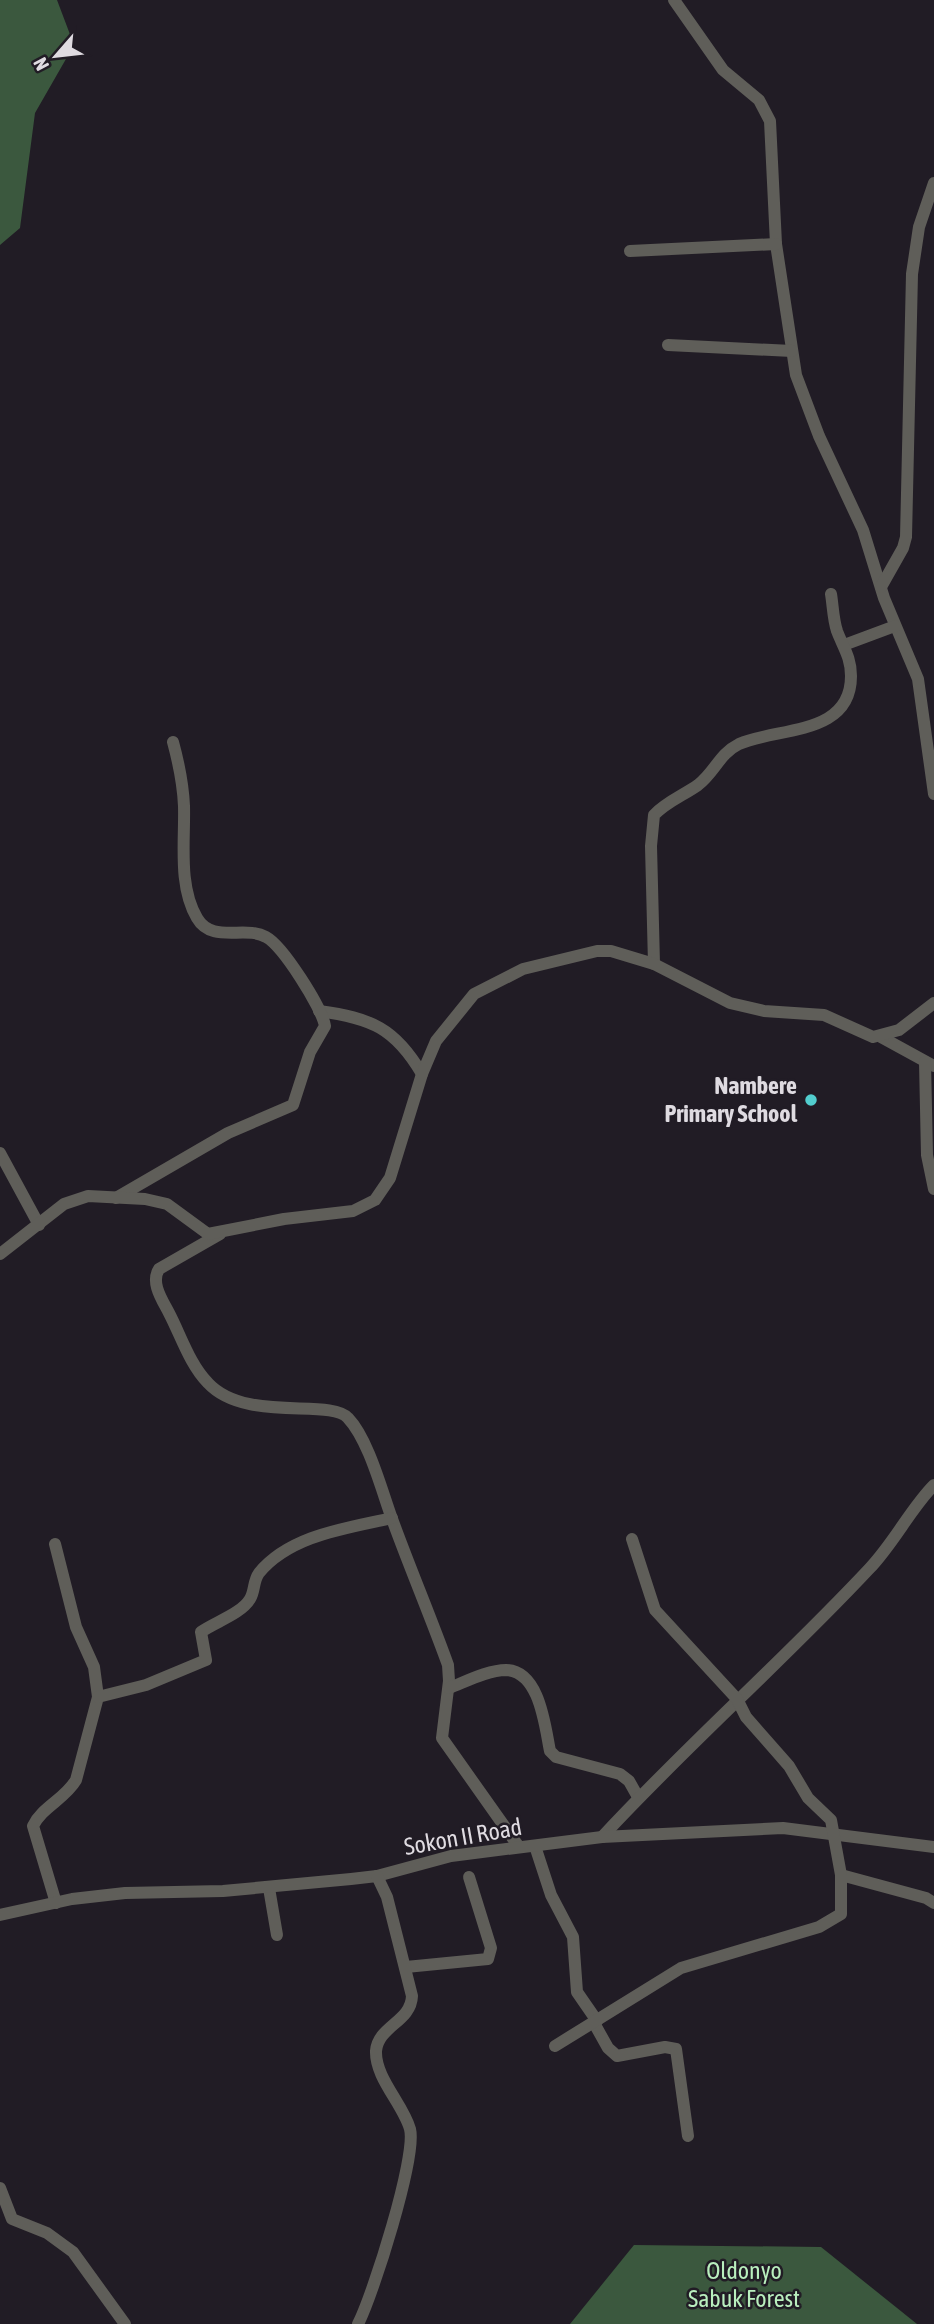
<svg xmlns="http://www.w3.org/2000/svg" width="934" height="2324" viewBox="0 0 934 2324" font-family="'Asap Condensed',sans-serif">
  <rect width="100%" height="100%" fill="#211c25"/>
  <!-- forest -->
  <g fill="#3b583e">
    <polygon points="0,0 57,0 74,45 35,113 20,228 0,245"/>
    <polygon points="634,2245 821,2247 917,2324 570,2324"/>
  </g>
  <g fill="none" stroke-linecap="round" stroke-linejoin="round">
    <!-- minor -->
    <g stroke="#5f5e59" stroke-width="12">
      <polyline points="674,0 723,70 759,100 770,121 776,244 796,375 819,436 863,530 884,598 918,679 934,794"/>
      <polyline points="630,251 776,244"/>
      <polyline points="668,345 792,351"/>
      <polyline points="881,587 903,548 906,537 912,274 919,227 934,183"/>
      <polyline points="844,645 895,626"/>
      <path d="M654,964L651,846L654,815C666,802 684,795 698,785C715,772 719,754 739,744C778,727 851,736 851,676C851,657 843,647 837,631C833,619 833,606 831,594"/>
      <path d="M319,1011C371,1018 395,1028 422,1074"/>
      <polyline points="881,1037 934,1066"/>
      <polyline points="925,1062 927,1155 934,1189"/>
      <polyline points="0,1153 39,1225"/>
      <path d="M116,1198L228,1133L293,1105L310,1052L325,1026C322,1008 283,946 266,937C245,925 212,944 197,918C178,886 185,841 184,806C183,784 179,764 173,742"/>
      <path d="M220,1234L159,1269C150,1283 163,1301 169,1313C181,1336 190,1365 208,1383C245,1423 330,1398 348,1418C368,1439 381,1488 391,1516C409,1566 430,1615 448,1665L449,1681L442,1738L519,1847"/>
      <polyline points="0,1254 64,1204 88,1196 145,1199 167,1204 208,1234 284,1219 353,1211 375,1200 390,1178 422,1074 436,1041 474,994 523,969 597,951 611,951 654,964 730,1003 764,1011 824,1015 873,1037 899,1030 934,1003"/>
      <path d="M55,1544L76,1627L94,1667L98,1697L76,1780C65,1799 42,1807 33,1826L56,1903"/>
      <path d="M449,1688C465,1682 488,1670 506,1670C540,1671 545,1727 550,1751L556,1757L620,1774L629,1781L638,1797"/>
      <path d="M98,1697L146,1685L206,1660L201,1632C215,1622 241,1614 250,1599C255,1591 253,1581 259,1573C290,1535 348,1528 392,1518"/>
      <path d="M602,1837C688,1744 783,1661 869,1569C894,1543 911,1508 934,1485"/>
      <polyline points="535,1846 551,1895 573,1937 577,1992 597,2021"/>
      <polyline points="841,1875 926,1898 934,1903"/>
      <polyline points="269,1888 277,1935"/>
      <polyline points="0,1915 72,1899 125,1893 223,1891 351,1879 377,1876 451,1856 602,1837 783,1828 934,1847"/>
      <polyline points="406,1967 488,1959 491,1948 469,1877"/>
      <polyline points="594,2023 608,2048 617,2056 665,2047 676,2049 688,2136"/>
      <polyline points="555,2046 681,1968 819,1927 841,1914 841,1875 831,1820 808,1798 789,1766 746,1717 737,1699 655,1610 632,1539"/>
      <polyline points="0,2188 12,2219 47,2233 73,2252 125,2324"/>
      <path d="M358,2324C373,2295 417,2156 410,2129C403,2104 375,2078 376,2051C378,2026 411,2022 412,1996L387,1897L377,1876"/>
    </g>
  </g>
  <!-- markers -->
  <circle fill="#52cdce" stroke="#211c25" stroke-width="2.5" cx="811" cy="1100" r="7"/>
  <g text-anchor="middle" stroke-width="5" stroke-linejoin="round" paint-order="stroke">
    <!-- poi labels -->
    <g font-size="24" font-weight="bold" fill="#dfdbe1" stroke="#211c25" text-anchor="end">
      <text x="797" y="1094">Nambere<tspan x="797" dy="28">Primary School</tspan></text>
    </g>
    <!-- street labels -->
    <g font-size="24" fill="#dfdbe1" stroke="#211c25">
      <text transform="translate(463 1837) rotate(-10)" y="8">Sokon II Road</text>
    </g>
    <!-- park labels -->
    <g font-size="24" fill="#b9efbe" stroke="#211c25">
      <text x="744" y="2279">Oldonyo<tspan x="744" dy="28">Sabuk Forest</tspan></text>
    </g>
  </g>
  <!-- north arrow -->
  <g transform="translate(56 56) rotate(242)" stroke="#211c25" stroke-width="5" paint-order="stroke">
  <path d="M0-5L12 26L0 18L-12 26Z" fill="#dfdbe1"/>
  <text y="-10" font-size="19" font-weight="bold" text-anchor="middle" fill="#dfdbe1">N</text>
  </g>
</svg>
